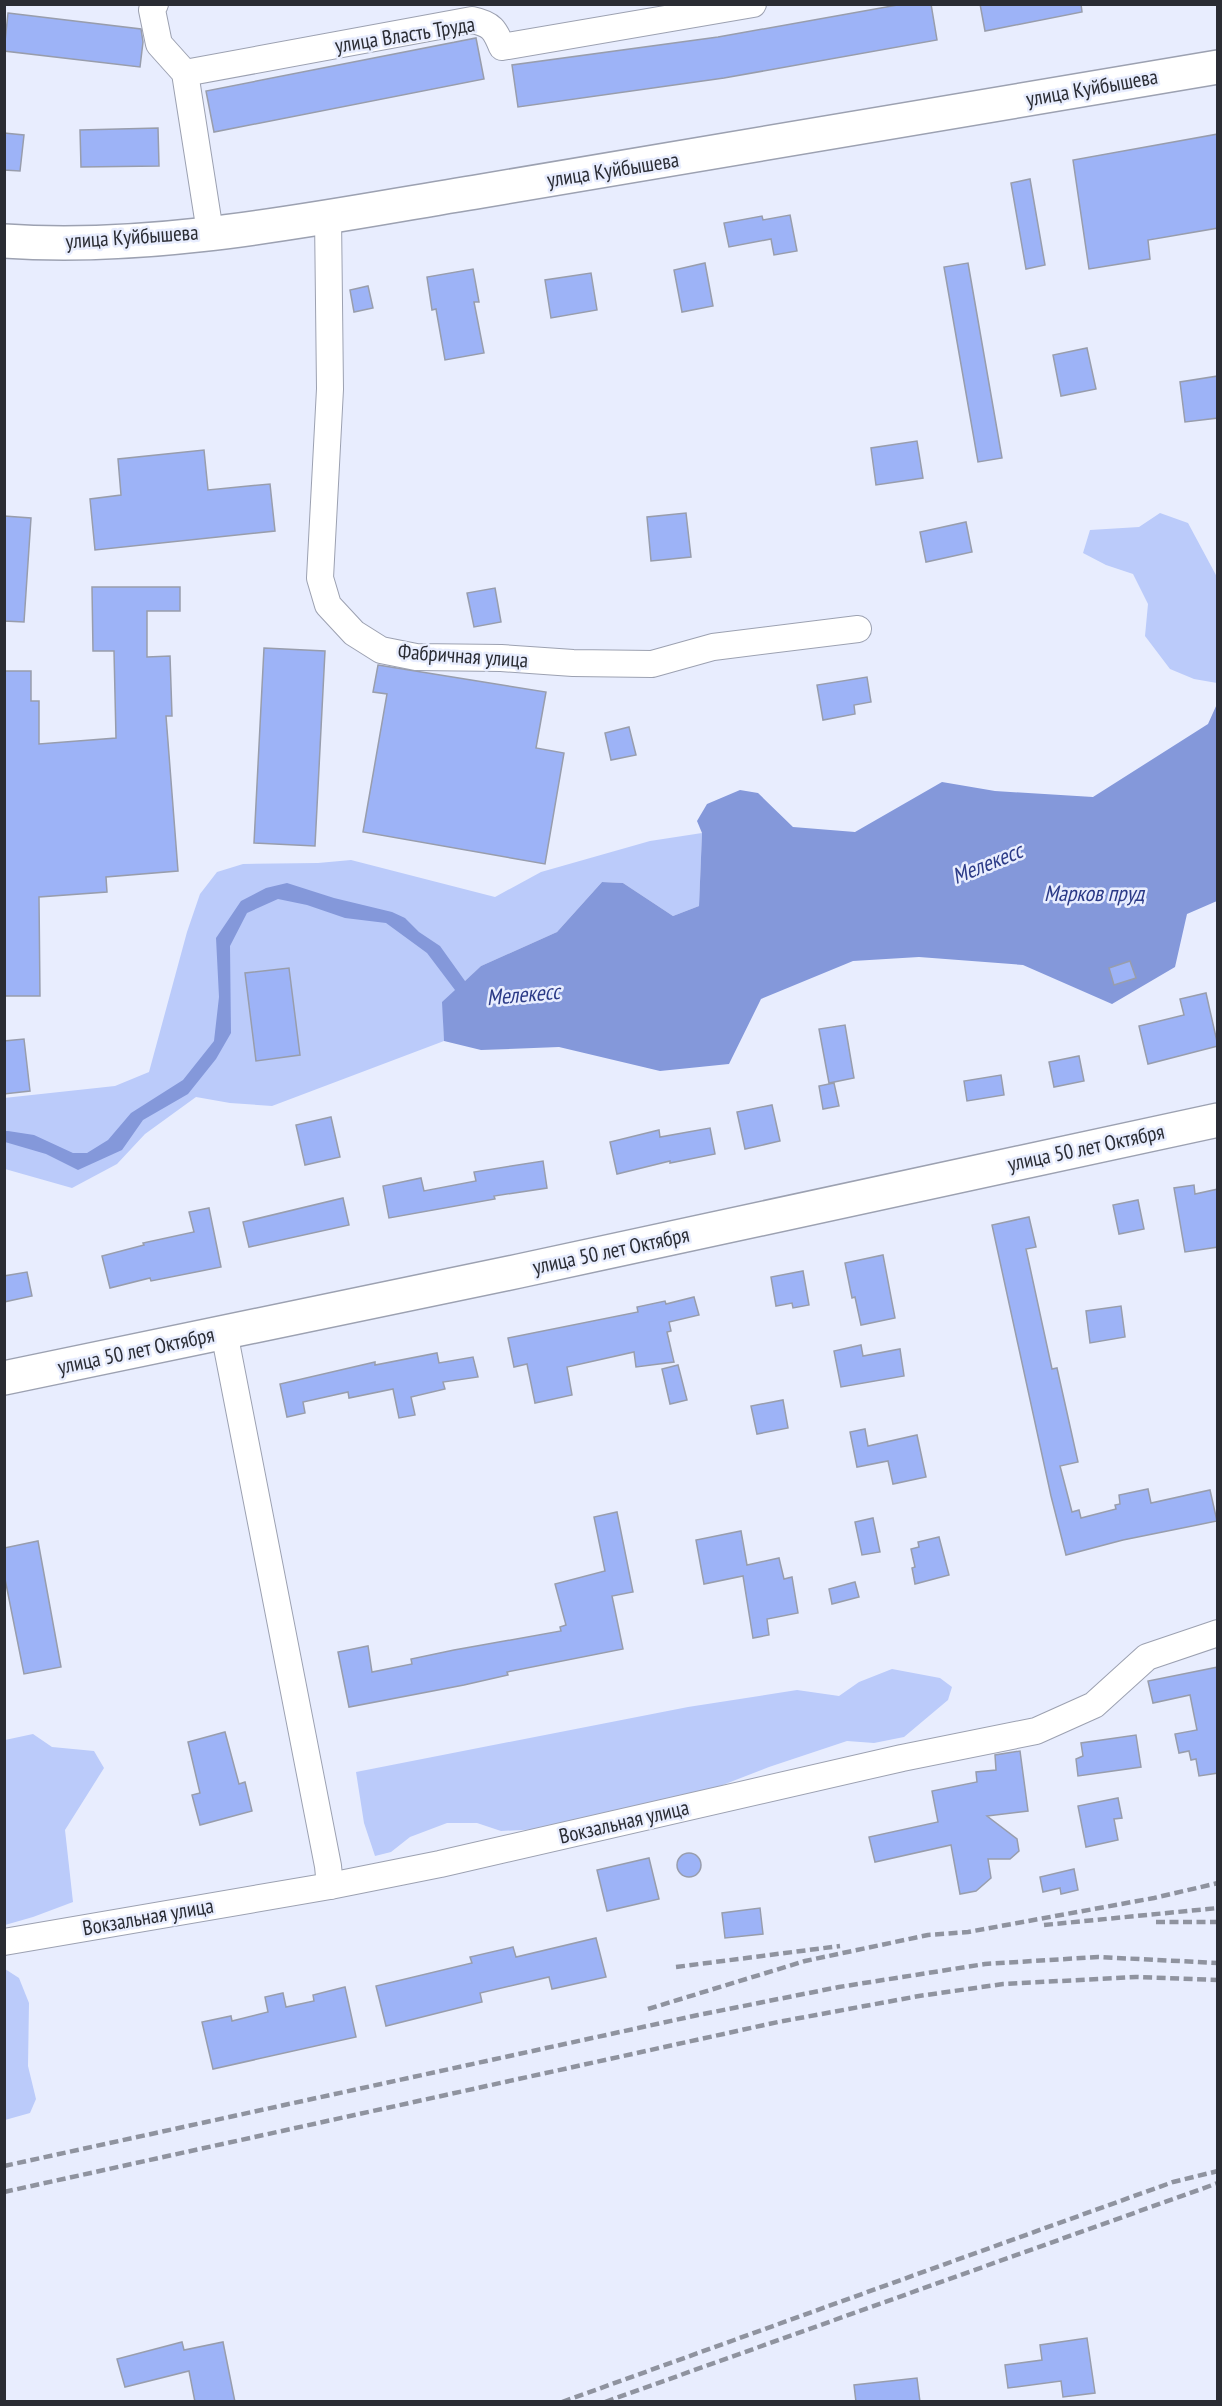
<svg xmlns="http://www.w3.org/2000/svg" width="1222" height="2406" viewBox="0 0 1222 2406" font-family="'PT Sans Narrow',sans-serif">
  <rect width="100%" height="100%" fill="#e8edfe"/>
  <!-- green -->
  <g fill="#bbcbfa">
    <polygon points="1160,513 1188,523 1217,577 1217,683 1194,679 1170,669 1145,636 1148,604 1133,574 1106,565 1083,553 1090,530 1139,527"/>
    <polygon points="702,833 699,906 673,916 623,883 602,882 557,932 481,966 443,1002 444,1041 272,1106 230,1103 196,1097 145,1134 117,1164 72,1188 5,1169 4,1098 115,1086 149,1072 187,932 200,894 217,872 243,864 318,863 351,860 495,897 541,872 650,841"/>
    <polygon points="892,1669 940,1678 952,1687 948,1700 904,1737 874,1743 847,1741 769,1767 715,1788 579,1827 501,1831 477,1823 447,1823 410,1837 391,1852 375,1856 364,1823 356,1772 688,1707 797,1690 839,1696 859,1682"/>
    <polygon points="33,1734 52,1747 94,1751 104,1768 65,1830 73,1902 33,1917 5,1925 5,1740"/>
    <polygon points="5,1969 19,1978 29,2003 28,2066 36,2099 30,2113 5,2120"/>
  </g>
  <!-- water -->
  <polygon fill="#8498da" points="1217,704 1217,901 1187,914 1175,967 1112,1004 1023,965 919,957 853,961 761,999 729,1064 660,1071 559,1047 481,1050 444,1041 442,1002 455,990 427,953 386,923 345,918 307,905 278,899 247,913 230,946 231,1033 216,1059 188,1094 143,1120 122,1150 78,1170 46,1154 5,1142 5,1131 8,1131 34,1135 73,1153 87,1153 108,1140 131,1113 183,1080 214,1041 219,997 216,938 241,901 266,888 287,883 334,898 392,912 405,918 419,932 440,946 465,981 481,966 557,932 602,882 623,883 673,916 699,906 702,833 697,821 707,804 740,790 758,793 793,827 855,832 942,782 995,791 1093,797 1208,724"/>
  <!-- building -->
  <g fill="#9db3f7" stroke="#989dac" stroke-width="1.5">
    <polygon points="903,4 931,4 937,40 724,78 518,107 512,65 718,37"/>
    <polygon points="980,4 1081,4 1082,12 985,31"/>
    <polygon points="8,13 141,29 143,42 140,67 4,51"/>
    <polygon points="476,38 484,79 214,132 206,91"/>
    <polygon points="158,128 159,166 81,167 80,130"/>
    <polygon points="4,133 24,135 20,171 4,170"/>
    <polygon points="1218,134 1218,228 1148,240 1150,259 1089,269 1073,160"/>
    <polygon points="1030,179 1045,265 1026,269 1011,183"/>
    <polygon points="790,215 797,251 774,255 771,239 729,247 724,223 762,216 763,220"/>
    <polygon points="705,263 713,306 682,312 674,270"/>
    <polygon points="968,263 1002,458 978,462 944,267"/>
    <polygon points="473,269 479,302 474,302 484,353 445,360 436,309 432,310 427,277"/>
    <polygon points="591,273 597,310 551,318 545,280"/>
    <polygon points="368,286 373,308 354,312 350,290"/>
    <polygon points="1087,348 1096,389 1061,396 1053,355"/>
    <polygon points="1218,376 1218,418 1185,422 1180,382"/>
    <polygon points="917,441 923,478 876,485 871,448"/>
    <polygon points="204,450 208,490 270,484 275,531 95,550 90,499 121,495 118,459"/>
    <polygon points="686,513 691,557 651,561 647,517"/>
    <polygon points="4,516 31,518 24,622 4,621"/>
    <polygon points="966,522 972,552 926,562 920,532"/>
    <polygon points="92,587 180,587 180,611 147,611 147,657 170,656 172,716 166,716 178,871 106,877 107,892 39,897 40,996 4,996 4,671 31,671 31,701 39,701 39,744 116,738 114,651 93,651"/>
    <polygon points="495,588 501,622 474,627 467,593"/>
    <polygon points="264,648 325,651 315,846 254,843"/>
    <polygon points="378,665 546,692 536,748 564,753 545,864 363,832 387,694 373,692"/>
    <polygon points="867,677 871,702 854,705 855,714 823,720 817,685"/>
    <polygon points="629,727 636,755 611,760 605,733"/>
    <polygon points="1130,961 1136,978 1114,985 1109,968"/>
    <polygon points="289,968 300,1055 256,1061 245,973"/>
    <polygon points="1206,993 1218,1046 1148,1064 1139,1026 1184,1015 1180,999"/>
    <polygon points="845,1025 854,1078 829,1083 819,1029"/>
    <polygon points="24,1039 30,1091 4,1094 4,1041"/>
    <polygon points="1079,1056 1084,1081 1054,1087 1049,1062"/>
    <polygon points="1001,1075 1004,1095 967,1101 964,1081"/>
    <polygon points="834,1083 839,1106 823,1109 819,1086"/>
    <polygon points="772,1105 780,1141 745,1149 737,1112"/>
    <polygon points="331,1117 340,1157 305,1165 296,1125"/>
    <polygon points="710,1128 715,1154 670,1163 670,1161 617,1174 610,1142 659,1130 660,1137"/>
    <polygon points="543,1161 547,1188 494,1196 495,1199 389,1218 383,1186 421,1178 424,1191 476,1181 474,1172"/>
    <polygon points="1194,1185 1195,1194 1218,1189 1218,1247 1185,1252 1174,1188"/>
    <polygon points="343,1198 349,1225 249,1247 243,1222"/>
    <polygon points="1138,1200 1144,1229 1119,1234 1113,1205"/>
    <polygon points="209,1208 221,1267 151,1281 150,1278 110,1288 102,1256 144,1245 143,1243 194,1232 189,1212"/>
    <polygon points="1029,1217 1036,1247 1026,1249 1052,1369 1057,1368 1078,1462 1060,1466 1072,1512 1079,1510 1081,1518 1116,1509 1115,1505 1120,1504 1119,1495 1148,1489 1151,1503 1210,1490 1217,1521 1123,1540 1066,1555 1051,1496 992,1225"/>
    <polygon points="883,1255 895,1318 861,1325 855,1297 852,1298 845,1263"/>
    <polygon points="803,1271 809,1305 793,1308 792,1303 776,1306 771,1277"/>
    <polygon points="27,1272 32,1296 4,1302 4,1276"/>
    <polygon points="694,1297 699,1315 669,1322 671,1331 667,1332 674,1362 636,1367 634,1352 567,1367 572,1395 535,1403 527,1364 514,1367 508,1338 638,1312 637,1307 665,1301 666,1304"/>
    <polygon points="1121,1306 1125,1337 1090,1343 1086,1311"/>
    <polygon points="861,1345 863,1356 900,1349 904,1376 841,1387 834,1351"/>
    <polygon points="437,1353 439,1363 473,1357 478,1377 443,1382 445,1389 411,1397 415,1415 399,1418 393,1389 349,1398 348,1392 303,1402 305,1413 287,1417 280,1384 375,1362 375,1365"/>
    <polygon points="678,1365 687,1400 670,1404 662,1369"/>
    <polygon points="783,1400 788,1428 757,1434 751,1406"/>
    <polygon points="865,1429 868,1446 917,1435 926,1477 893,1484 888,1461 857,1467 850,1432"/>
    <polygon points="617,1512 633,1592 612,1596 623,1649 507,1672 508,1675 464,1685 349,1707 338,1652 368,1646 372,1672 412,1664 411,1659 454,1650 561,1631 560,1627 566,1625 555,1584 605,1571 594,1517"/>
    <polygon points="873,1518 880,1552 862,1555 855,1522"/>
    <polygon points="741,1531 747,1565 779,1558 784,1579 792,1577 798,1613 767,1619 769,1635 753,1638 743,1576 704,1584 696,1540"/>
    <polygon points="939,1537 949,1575 915,1584 912,1568 915,1567 911,1549 919,1547 918,1542"/>
    <polygon points="38,1541 61,1667 24,1674 4,1574 4,1548"/>
    <polygon points="855,1582 859,1597 832,1604 829,1589"/>
    <polygon points="1218,1667 1218,1773 1199,1776 1196,1759 1191,1760 1189,1751 1179,1753 1175,1734 1197,1730 1190,1695 1153,1703 1148,1681"/>
    <polygon points="225,1732 239,1784 245,1782 252,1811 200,1825 192,1795 200,1793 188,1742"/>
    <polygon points="1136,1735 1141,1767 1078,1776 1076,1759 1083,1756 1081,1743"/>
    <polygon points="1020,1751 1028,1811 987,1816 1017,1839 1019,1851 1010,1859 988,1859 991,1878 976,1891 960,1894 951,1845 875,1862 869,1837 938,1822 932,1791 977,1782 976,1772 996,1770 995,1755"/>
    <polygon points="1118,1798 1122,1818 1114,1819 1118,1840 1086,1847 1078,1806"/>
    <circle cx="689" cy="1865" r="12"/>
    <polygon points="649,1858 659,1899 607,1911 597,1870"/>
    <polygon points="1074,1869 1078,1890 1061,1894 1060,1888 1043,1892 1040,1877"/>
    <polygon points="760,1908 763,1934 725,1938 722,1913"/>
    <polygon points="596,1938 606,1977 552,1989 549,1977 480,1993 482,2002 386,2026 376,1986 472,1963 470,1957 513,1947 516,1957"/>
    <polygon points="345,1987 356,2037 213,2069 202,2022 231,2016 232,2021 268,2012 265,1997 283,1993 286,2007 314,2001 313,1995"/>
    <polygon points="1087,2338 1095,2393 1063,2397 1061,2381 1008,2388 1005,2365 1042,2360 1040,2345"/>
    <polygon points="182,2342 184,2350 223,2342 235,2402 195,2402 189,2371 125,2387 117,2359"/>
    <polygon points="917,2378 920,2402 856,2402 854,2385"/>
  </g>
  <g fill="none" stroke-linecap="round" stroke-linejoin="round">
    <!-- minor casing -->
    <g stroke="#9ca1b1" stroke-width="28">
      <g id="minor">
        <polyline points="155,4 152,10 159,44 185,73 210,232"/>
        <path d="M185,73L472,20C492,24 495,30 502,47L753,4"/>
        <polyline points="328,216 330,389 320,578 328,605 354,633 381,650 416,657 501,658 573,663 652,664 713,647 858,629"/>
        <polyline points="224,1332 328,1866 330,1886"/>
        <polyline points="4,1942 330,1886 440,1864 902,1758 1036,1731 1094,1705 1147,1657 1218,1633"/>
      </g>
    </g>
    <!-- major casing -->
    <g stroke="#9ca1b1" stroke-width="36">
      <g id="major">
        <path d="M4,241C163,252 326,216 482,191C727,152 972,108 1218,67"/>
        <polyline points="4,1378 519,1271 1218,1120"/>
      </g>
    </g>
    <!-- minor -->
    <use href="#minor" stroke="#fff" stroke-width="26"/>
    <!-- major -->
    <use href="#major" stroke="#fff" stroke-width="33"/>
    <!-- rail -->
    <g stroke="#8f939f" stroke-width="4.5" stroke-dasharray="9 4.5" stroke-linecap="butt">
      <polyline points="1156,1922 1218,1922"/>
      <polyline points="1044,1925 1218,1908"/>
      <polyline points="676,1967 840,1946"/>
      <polyline points="648,2009 805,1961 928,1935 968,1932 1154,1898 1218,1883"/>
      <polyline points="4,2166 698,2015 839,1987 985,1964 1098,1957 1218,1963"/>
      <polyline points="4,2192 778,2022 919,1996 1003,1984 1136,1977 1218,1980"/>
      <polyline points="562,2402 1173,2182 1218,2171"/>
      <polyline points="605,2402 1218,2183"/>
    </g>
  </g>
  <g text-anchor="middle" stroke-width="5" stroke-linejoin="round" paint-order="stroke">
    <!-- street labels -->
    <g font-size="21" fill="#2a2c33" stroke="#e8edfe">
      <text transform="translate(405 35) rotate(-9)" y="7">улица Власть Труда</text>
      <text transform="translate(1092 88) rotate(-10)" y="7">улица Куйбышева</text>
      <text transform="translate(613 170) rotate(-9)" y="7">улица Куйбышева</text>
      <text transform="translate(132 237) rotate(-4)" y="7">улица Куйбышева</text>
      <text transform="translate(463 656) rotate(4)" y="7">Фабричная улица</text>
      <text transform="translate(1086 1148) rotate(-12)" y="7">улица 50 лет Октября</text>
      <text transform="translate(611 1251) rotate(-12)" y="7">улица 50 лет Октября</text>
      <text transform="translate(136 1351) rotate(-12)" y="7">улица 50 лет Октября</text>
      <text transform="translate(624 1822) rotate(-13)" y="7">Вокзальная улица</text>
      <text transform="translate(148 1917) rotate(-10)" y="7">Вокзальная улица</text>
    </g>
    <!-- water labels -->
    <g font-size="22" font-style="italic" fill="#2b3a87" stroke="#e8edfe">
      <text transform="translate(987 863) rotate(-22)" y="8">Мелекесс</text>
      <text x="1094" y="901">Марков пруд</text>
      <text transform="translate(523 994) rotate(-5)" y="8">Мелекесс</text>
    </g>
  </g>
  <!-- border -->
  <rect width="1222" height="2406" fill="none" stroke="#2a2c33" stroke-width="12"/>
</svg>
